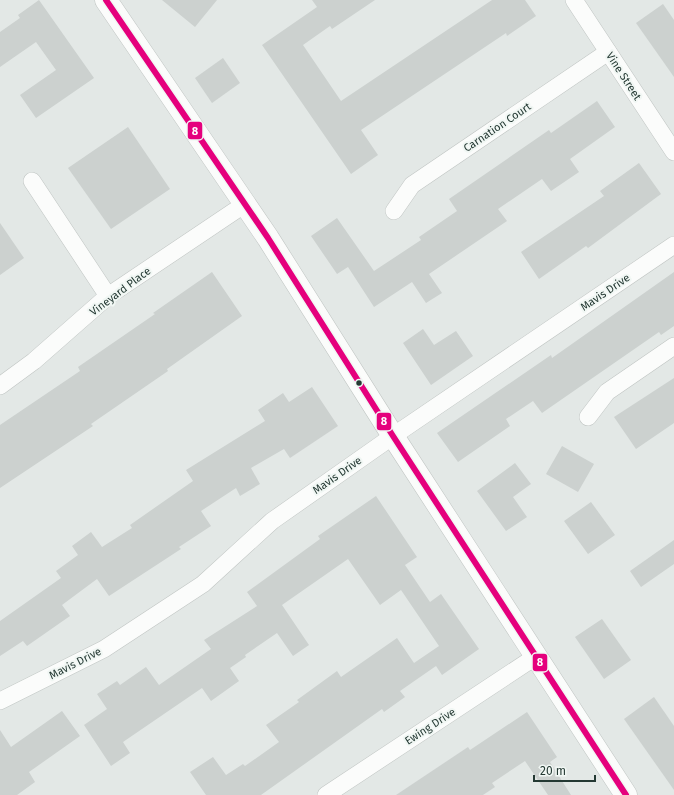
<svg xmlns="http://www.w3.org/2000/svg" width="674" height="795" viewBox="0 0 674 795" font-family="'Fira Sans',sans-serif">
  <rect width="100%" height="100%" fill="#e3e8e6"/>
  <!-- building -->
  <g fill="#ccd1cf">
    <polygon points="39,0 94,78 36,118 20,95 56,70 36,42 0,67 0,32 20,18 18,15"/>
    <polygon points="162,0 217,0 195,27"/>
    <polygon points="312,0 375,0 332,29 330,26 303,45 341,101 492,0 525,0 536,16 507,36 506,33 361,130 378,155 351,174 262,45 317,7"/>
    <polygon points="663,4 674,20 674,77 636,23"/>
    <polygon points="223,58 240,83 212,103 195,78"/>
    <polygon points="597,101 615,127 570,159 579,172 551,191 542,179 498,209 507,221 429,274 442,293 426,303 412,282 374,307 348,267 337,274 311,236 337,218 374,271 421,240 419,237 457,211 449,199 549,130 551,133"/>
    <polygon points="128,127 170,189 111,229 68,168"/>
    <polygon points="639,163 661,194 588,248 586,246 539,279 521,252 604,196 600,191"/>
    <polygon points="0,223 24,258 0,275"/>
    <polygon points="212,272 242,316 167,369 168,371 91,424 93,426 0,488 0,425 80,371 78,367 155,314 153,313"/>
    <polygon points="674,272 674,326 661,335 659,332 542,413 533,401 506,419 510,426 458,462 437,433 551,355 552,358"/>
    <polygon points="423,329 434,345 456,331 473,356 431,385 403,343"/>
    <polygon points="674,378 674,423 636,449 614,417"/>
    <polygon points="312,387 338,426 290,458 284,449 251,468 260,484 240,496 236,488 201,511 211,526 179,547 181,549 109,596 97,579 62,605 70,616 27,646 23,641 0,656 0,621 61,578 56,571 78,555 72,546 91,532 102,547 132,528 130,525 193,481 186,470 265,421 258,410 283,393 289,402"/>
    <polygon points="562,446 594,464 578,492 546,474"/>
    <polygon points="515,463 531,484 513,497 527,517 506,531 477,491"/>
    <polygon points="376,496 417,557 405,565 430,602 441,594 479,649 442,675 436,666 400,691 405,697 384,712 382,709 261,795 206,795 190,772 213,757 226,775 243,764 245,766 279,742 266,725 299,702 297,700 337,671 341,677 397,638 414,663 439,646 401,590 380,605 348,559 282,605 309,645 293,656 277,633 245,655 246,657 230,668 239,681 211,701 202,688 123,742 130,753 111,766 84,725 107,709 97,694 117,681 120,685 146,667 159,685 211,649 204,640 257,606 247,592 320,539 318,536"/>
    <polygon points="591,502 615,535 588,554 564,521"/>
    <polygon points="674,540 674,564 641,587 630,571"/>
    <polygon points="602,619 631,660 604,679 575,637"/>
    <polygon points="654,697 674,726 674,790 624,719"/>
    <polygon points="62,711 80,736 29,772 35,782 17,795 0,795 0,730 11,747"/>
    <polygon points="527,712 557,757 550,762 571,795 548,795 525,761 492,783 495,787 483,795 396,795 468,747 470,750"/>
  </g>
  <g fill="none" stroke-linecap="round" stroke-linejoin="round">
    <!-- minor casing -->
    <g stroke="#c0c5c3" stroke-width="18">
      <g id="minor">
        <polyline points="574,0 674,152"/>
        <polyline points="32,181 108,296"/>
        <polyline points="394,211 412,185 608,52"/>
        <polyline points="0,386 34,361 108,296 245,204"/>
        <polyline points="588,417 607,392 674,346"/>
        <polyline points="0,701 104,649 203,584 272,521 393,436 674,245"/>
        <polyline points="326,795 535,657"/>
      </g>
    </g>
    <!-- tertiary casing -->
    <g stroke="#c0c5c3" stroke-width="23">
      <polyline id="tertiary" points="106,0 268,238 393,436 626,795"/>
    </g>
    <!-- minor -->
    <use href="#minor" stroke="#fbfcfb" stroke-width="17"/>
    <!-- tertiary -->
    <use href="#tertiary" stroke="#fbfcfb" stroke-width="22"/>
    <!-- bus-1 casing -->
    <g stroke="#f1f7f4" stroke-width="9">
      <polyline id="bus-1" points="106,0 268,238 393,436 626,795"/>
    </g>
    <!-- bus-1 -->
    <use href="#bus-1" stroke="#e5007d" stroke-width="6"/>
  </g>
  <!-- markers -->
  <circle fill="#243933" stroke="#f1f7f4" stroke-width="1.5" cx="359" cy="383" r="3.5"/>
  <g text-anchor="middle" stroke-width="4" stroke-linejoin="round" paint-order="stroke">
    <!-- street labels -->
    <g font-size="11" fill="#243933" stroke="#f1f7f4">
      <text transform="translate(624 76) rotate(57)" y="4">Vine Street</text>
      <text transform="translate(497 127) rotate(-34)" y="4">Carnation Court</text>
      <text transform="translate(120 291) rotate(-37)" y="4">Vineyard Place</text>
      <text transform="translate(605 292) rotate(-34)" y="4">Mavis Drive</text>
      <text transform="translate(337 475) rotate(-35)" y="4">Mavis Drive</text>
      <text transform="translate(75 663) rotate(-27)" y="4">Mavis Drive</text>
      <text transform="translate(430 726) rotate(-33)" y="4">Ewing Drive</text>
    </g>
  </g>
  <g stroke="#f1f7f4" stroke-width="1.5">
    <rect x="187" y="121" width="16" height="19" rx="4" fill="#e5007d"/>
    <rect x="376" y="412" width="16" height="19" rx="4" fill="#e5007d"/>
    <rect x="532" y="653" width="16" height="19" rx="4" fill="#e5007d"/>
  </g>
  <g font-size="11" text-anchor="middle" font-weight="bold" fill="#fff">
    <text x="195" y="135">8</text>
    <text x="384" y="425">8</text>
    <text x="540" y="666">8</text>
  </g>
  <!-- scale -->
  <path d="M534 775v6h61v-6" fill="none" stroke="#243933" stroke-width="2"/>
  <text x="540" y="775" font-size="12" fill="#243933" stroke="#f1f7f4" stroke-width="3" paint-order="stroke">20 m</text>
</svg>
